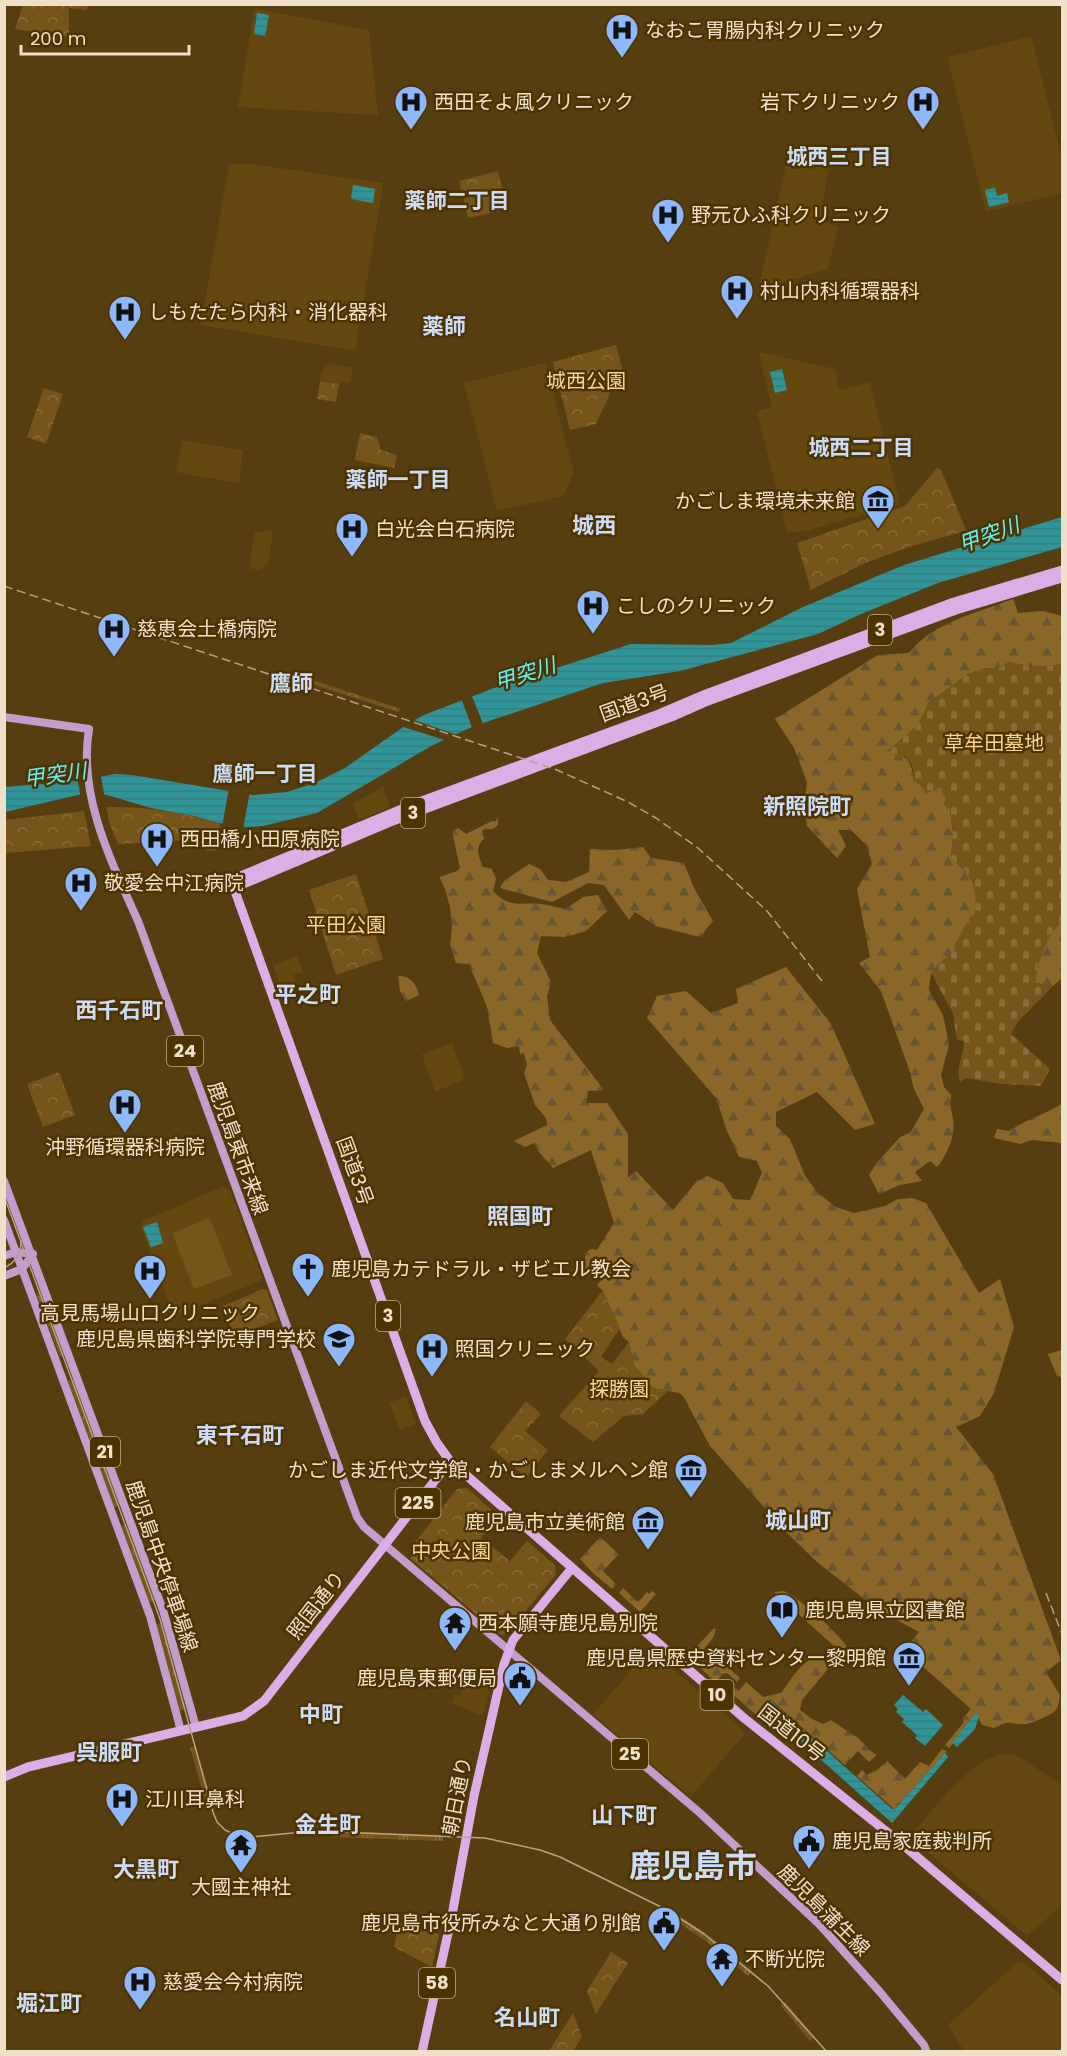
<svg xmlns="http://www.w3.org/2000/svg" width="1067" height="2056" viewBox="0 0 1067 2056" font-family="Poppins,'Noto Sans JP',sans-serif">
  <defs>
    <pattern id="grass-tufts" width="24" height="20" patternUnits="userSpaceOnUse" patternTransform="scale(1.5)"><rect width="24" height="20" fill="#755519"/><path d="M3 7l-1-3M5 7V3M7 7l1-3M15 17l-1-3M17 17v-4M19 17l1-3" fill="none" stroke="#896d39"/></pattern>
    <pattern id="forest-firs" width="22" height="20" patternUnits="userSpaceOnUse" patternTransform="scale(1.5)"><rect width="22" height="20" fill="#8a6729"/><path d="M5 1l3.5 6h-7zM16 11l3.5 6h-7z" fill="#695532"/></pattern>
    <pattern id="cemetery-stones" width="16" height="16" patternUnits="userSpaceOnUse" patternTransform="scale(1.5)"><rect width="16" height="16" fill="#755519"/><path d="M2 7V4a2 2 0 0 1 4 0v3zM10 15v-3a2 2 0 0 1 4 0v3z" fill="#896d39"/></pattern>
    <pattern id="park-crowns" width="20" height="18" patternUnits="userSpaceOnUse" patternTransform="scale(1.5)"><rect width="20" height="18" fill="#755519"/><path d="M2 6a3 3 0 1 1 6 0M12 15a3 3 0 1 1 6 0" fill="none" stroke="#896d39"/></pattern>
    <pattern id="water-rules" width="6" height="5" patternUnits="userSpaceOnUse" patternTransform="scale(1.5)"><rect width="6" height="5" fill="#309599"/><path d="M0 2.5h6" fill="none" stroke="#377c7d"/></pattern>
  </defs>
  <rect width="100%" height="100%" fill="#573e10"/>
  <!-- built -->
  <g fill="#65480f">
    <polygon points="256,9 369,30 378,115 238,107 254,11"/>
    <polygon points="1029,37 1032,39 1062,159 1062,193 986,212 948,60 949,57"/>
    <polygon points="788,157 829,168 819,221 838,226 828,269 758,290"/>
    <polygon points="229,164 253,164 382,183 383,185 355,351 201,325"/>
    <polygon points="760,352 835,369 839,390 870,382 899,500 898,505 802,532 787,532 757,411 772,407 759,354"/>
    <polygon points="545,363 574,473 563,496 497,511 464,383"/>
    <polygon points="329,364 353,368 350,383 341,381 340,384 320,380 322,370"/>
    <polygon points="183,440 243,450 239,483 176,472"/>
    <polygon points="264,530 273,531 268,564 260,570 249,568 255,531 264,532"/>
    <polygon points="383,787 390,807 359,820 353,803"/>
    <polygon points="297,956 303,972 293,975 297,986 282,992 273,965"/>
    <polygon points="452,1043 465,1079 435,1092 422,1054"/>
    <polygon points="222,1187 230,1191 262,1277 260,1281 177,1315 173,1314 141,1227 143,1221"/>
    <polygon points="406,1396 416,1424 400,1430 389,1403"/>
    <polygon points="650,1649 743,1730 744,1735 693,1794 690,1791 687,1794 593,1714"/>
    <polygon points="473,1666 493,1673 484,1712 480,1715 451,1703 455,1695 459,1697"/>
    <polygon points="1009,1754 1018,1756 1062,1785 1062,1905 1027,1936 909,1836 948,1792 973,1768 986,1760 1001,1755"/>
    <polygon points="1018,1962 1025,1963 1062,1996 1062,2051 964,2051 948,2025"/>
  </g>
  <!-- grass -->
  <g fill="url(#grass-tufts)">
    <polygon points="42,1292 65,1355 60,1357 36,1294"/>
    <polygon points="74,1379 120,1505 114,1507 68,1381"/>
    <polygon points="127,1524 155,1600 149,1602 121,1526"/>
    <polygon points="162,1623 186,1709 180,1711 156,1624"/>
    <polygon points="196,1746 214,1809 208,1810 190,1748"/>
    <polygon points="331,1831 443,1835 443,1841 331,1837"/>
    <polygon points="675,1913 711,1937 752,1971 748,1976 707,1942 672,1918"/>
    <polygon points="785,2002 815,2037 810,2041 781,2006"/>
  </g>
  <!-- forest -->
  <g fill="url(#forest-firs)">
    <path d="M1013,599L1018,613L1043,611L1062,616V664C1044,668 1028,666 1009,662L997,669L986,668L967,674L956,683L929,702L918,725L889,750C908,757 911,760 914,780L922,787L941,786L947,808H950L953,836L951,859C969,871 981,889 975,912C972,922 961,935 955,944L956,949L931,973L929,990L943,1015L949,1045L941,1075L944,1087L951,1095C950,1104 951,1110 953,1118C956,1135 947,1155 937,1167L930,1161L915,1172L922,1181L900,1185L879,1194L869,1175L876,1164L900,1137L910,1133L924,1109L914,1089L909,1069L881,991L859,963L870,957L857,889L872,864L867,846L851,830H838L846,846L837,858L807,826L804,805L807,782L794,748L775,719L878,655L909,653C933,622 978,613 1013,599Z"/>
    <path d="M498,818V825L493,829L482,830L484,839C474,847 479,857 483,867L492,869L496,879L493,891C510,909 520,902 541,904C549,905 557,907 565,909L583,897L598,895L607,911L586,931L565,937L541,936L537,953L551,982L547,996L550,1020L604,1090L588,1091L586,1103H607L628,1134V1178L636,1171L673,1210L697,1181L707,1176L723,1183L733,1199L750,1200L762,1173L757,1161L739,1157L727,1131L716,1098L647,1018L657,996L686,991L711,1013L738,1003L736,989L786,967L831,1024L875,1124L855,1130L817,1092L776,1112V1126L790,1139L805,1176L819,1194L836,1207L854,1213L885,1206L898,1199L912,1198L926,1203L979,1293L1000,1279L1014,1327L994,1393L980,1416L956,1427L993,1474L1061,1660L1046,1672L1060,1695C1059,1699 1059,1706 1056,1710C1053,1714 1031,1724 1026,1724C1011,1726 1013,1718 994,1728L982,1725L978,1717L949,1748L945,1745L964,1722L962,1719L971,1709L904,1650L919,1632L877,1609L817,1562L785,1531L710,1446L683,1396L679,1393L653,1388L634,1365L629,1342L623,1337L603,1291L597,1285L604,1276L597,1271L591,1277L588,1275L581,1276L573,1271C582,1265 586,1263 585,1253L591,1249L597,1250L614,1223L591,1150L553,1168L538,1151L534,1143L525,1147L514,1141L547,1125L546,1118L535,1105L524,1073L527,1065L524,1053L520,1054L519,1046L507,1048L493,1043L487,1007L469,964L456,963L450,945L452,927L450,907L445,889L439,877L457,871L460,868L452,831L458,828L466,834L492,821L495,822Z"/>
    <polygon points="643,847 651,858 684,863 694,888 713,921 700,937 656,926 635,912 629,920 604,885 588,883 552,902 500,888 504,881 529,864 540,869 548,880 566,882 589,872 590,849 617,850"/>
    <path d="M1062,920V978L1053,986L1035,983C1038,957 1045,940 1062,920Z"/>
    <path d="M398,976C410,975 417,985 419,995L406,1001L400,991Z"/>
    <path d="M1062,1104V1143L1032,1140L1020,1144L994,1138L997,1129L1009,1131C1026,1120 1045,1114 1062,1104Z"/>
    <polygon points="1062,1350 1062,1377 1057,1376 1048,1354"/>
    <polygon points="600,1537 619,1554 603,1571 616,1584 612,1589 593,1573 580,1559"/>
    <polygon points="623,1588 638,1602 647,1592 649,1594 652,1591 656,1594 640,1612 619,1593"/>
    <path d="M784,1591C806,1603 831,1627 847,1646L802,1700L800,1710L812,1719L823,1724L831,1720C839,1726 853,1734 859,1739C866,1745 869,1751 877,1755L869,1762L858,1751L845,1765L770,1699L761,1708L798,1741L796,1745L768,1725L723,1686L727,1681L739,1691L746,1682L763,1697L781,1693C790,1681 802,1660 817,1657L821,1660L834,1646L774,1592Z"/>
    <polygon points="714,1628 716,1629 713,1638 695,1660 703,1667 712,1656 716,1659 718,1657 722,1658 722,1662 740,1678 737,1682 727,1673 723,1674 715,1682 688,1656"/>
    <polygon points="942,1749 947,1751 896,1808 893,1808 857,1776 862,1770 867,1775 877,1770 887,1761 905,1779 920,1762 929,1766"/>
  </g>
  <!-- cemetery -->
  <path fill="url(#cemetery-stones)" d="M1009,662C1028,666 1044,668 1062,664V920C1046,939 1037,958 1035,983L1053,986L1017,1023L1011,1034L1050,1069L1041,1086L1001,1084L966,1078L960,1082C955,1066 964,1058 964,1041L957,1040L953,1013L931,973C937,963 947,957 956,949L955,944L969,918L975,913C977,887 973,874 951,859L953,836L950,808L947,809L941,787L926,794L922,787L914,780L912,765L905,756L896,757L888,750L918,725L929,702L956,683L967,674L986,668L997,669Z"/>
  <!-- park -->
  <g fill="url(#park-crowns)">
    <polygon points="23,5 23,4 88,5 87,10 69,8 69,37 15,29"/>
    <polygon points="498,171 508,209 468,218 459,181"/>
    <polygon points="616,345 622,368 596,424 570,430 553,362"/>
    <polygon points="320,381 339,384 336,402 317,399"/>
    <polygon points="44,388 63,394 46,444 27,437"/>
    <polygon points="360,433 377,437 381,450 397,455 394,468 355,460"/>
    <polygon points="937,468 941,470 966,530 965,531 909,547 863,564 811,590 797,543 905,506"/>
    <polygon points="291,673 401,709 398,712 290,677"/>
    <path d="M106,807C145,806 181,812 219,823C223,831 221,842 217,850L209,851L187,840L118,844L110,825Z"/>
    <polygon points="84,811 91,846 5,853 5,820"/>
    <polygon points="356,874 383,959 336,975 309,890"/>
    <polygon points="59,1072 75,1115 43,1127 27,1084"/>
    <polygon points="263,1289 267,1291 278,1320 234,1336 223,1306"/>
    <polygon points="603,1290 620,1328 601,1357 612,1364 629,1342 634,1365 653,1388 669,1390 643,1414 624,1416 593,1442 559,1416 599,1371 565,1339"/>
    <polygon points="526,1401 541,1414 525,1431 548,1450 526,1477 490,1447"/>
    <polygon points="467,1488 498,1516 481,1538 510,1561 527,1541 555,1565 556,1574 507,1634 501,1635 411,1559 413,1545 457,1489"/>
    <polygon points="399,1922 439,1934 432,1967 396,1948 394,1946"/>
    <polygon points="611,1952 628,1963 596,2014 587,1991"/>
    <polygon points="573,2013 582,2037 573,2051 549,2051"/>
  </g>
  <!-- garden -->
  <g fill="#755519">
    <polygon points="210,1218 232,1275 194,1289 172,1233"/>
    <polygon points="528,1445 540,1455 529,1468 516,1458"/>
  </g>
  <!-- water -->
  <g fill="url(#water-rules)">
    <polygon points="257,13 269,15 265,36 254,34"/>
    <polygon points="353,185 375,189 373,203 351,199"/>
    <polygon points="995,188 997,196 1007,193 1009,202 989,207 985,190"/>
    <polygon points="782,369 787,390 775,393 770,372"/>
    <polygon points="1062,517 1062,547 938,583 861,614 818,634 680,671 603,683 474,726 433,745 317,813 263,826 245,827 219,823 194,816 151,808 107,795 86,793 5,812 5,787 77,781 115,774 132,775 253,795 287,792 315,783 345,768 409,723 424,715 494,688 631,644 712,645 731,643 803,607 904,565"/>
    <polygon points="157,1222 163,1243 151,1247 143,1227"/>
    <polygon points="903,1695 923,1712 926,1709 943,1725 925,1746 915,1738 917,1735 902,1722 904,1719 896,1712 898,1709 894,1705"/>
    <polygon points="770,1700 892,1809 896,1808 945,1753 948,1757 892,1823 763,1708"/>
    <polygon points="977,1712 979,1716 975,1729 957,1747 952,1743"/>
  </g>
  <!-- pier -->
  <g fill="#573e10">
    <polygon points="471,694 484,726 473,730 461,698"/>
    <polygon points="411,719 460,736 448,741 400,726"/>
    <polygon points="100,772 105,798 81,798 77,778"/>
    <polygon points="229,788 250,791 243,830 222,827"/>
  </g>
  <g fill="none" stroke-linecap="round" stroke-linejoin="round">
    <!-- primary -->
    <g stroke="#c29ecc" stroke-width="8">
      <path d="M4,717L89,729C78,796 111,861 138,921L357,1517L364,1527L700,1813L819,1924L880,1992L924,2045L927,2052"/>
      <polyline points="4,1181 163,1610 196,1727"/>
      <polyline points="4,1220 150,1616 181,1731"/>
      <polyline points="4,1256 16,1252 33,1254 22,1269 4,1276"/>
    </g>
    <!-- highway -->
    <g stroke="#dbafe6" stroke-width="9">
      <polyline points="1062,570 954,602 706,694 659,714 419,802 231,880 425,1421 437,1443 450,1461 744,1718 902,1844 1062,1980"/>
      <polyline points="234,888 390,822 674,716 708,701 956,610 1062,578"/>
      <polyline points="4,1777 28,1767 243,1716 264,1701 450,1461"/>
      <polyline points="422,2052 452,1915 474,1796 504,1664 513,1640 572,1568"/>
    </g>
    <!-- tram -->
    <g stroke="#b5a383" stroke-width="1.5">
      <polyline points="4,1196 160,1619 213,1812 217,1822 225,1830 242,1838 313,1831 485,1838 540,1850 560,1857 667,1910 704,1934 768,1986 827,2052"/>
      <path d="M4,1268C16,1262 21,1254 21,1241"/>
    </g>
    <!-- rail -->
    <g stroke="#b5a383" stroke-width="1.5" stroke-dasharray="9 4.5" stroke-linecap="butt">
      <polyline points="4,586 557,770 628,802 656,818 698,848 767,911 822,981"/>
      <polyline points="1046,1593 1062,1634"/>
    </g>
  </g>
  <!-- icons -->
  <defs>
    <g id="hospital-pin" transform="scale(1.725)"><path d="M0 17L-7.5 6A9.5 9.5 0 1 1 7.5 6Z" fill="#8db9fc" stroke="#4c3402"/><path d="M-5-5h3v3.5h4V-5h3V5h-3V1.5h-4V5h-3Z" fill="#111"/></g>
    <g id="museum-pin" transform="scale(1.725)"><path d="M0 17L-7.5 6A9.5 9.5 0 1 1 7.5 6Z" fill="#8db9fc" stroke="#4c3402"/><path d="M0-6L6-3V-2H-6V-3ZM-5-1h2V3h-2ZM-1-1h2V3h-2ZM3-1h2V3H3ZM-6 4H6V6H-6Z" fill="#111"/></g>
    <g id="church-pin" transform="scale(1.725)"><path d="M0 17L-7.5 6A9.5 9.5 0 1 1 7.5 6Z" fill="#8db9fc" stroke="#4c3402"/><path d="M-1.2-6h2.4v3.5h3.3v2.4h-3.3V6h-2.4V-.1h-3.3v-2.4h3.3Z" fill="#111"/></g>
    <g id="university-pin" transform="scale(1.725)"><path d="M0 17L-7.5 6A9.5 9.5 0 1 1 7.5 6Z" fill="#8db9fc" stroke="#4c3402"/><path d="M0-5L7-2L0 1L-7-2ZM-4 1L0 2.5L4 1V4Q0 6-4 4Z" fill="#111"/></g>
    <g id="library-pin" transform="scale(1.725)"><path d="M0 17L-7.5 6A9.5 9.5 0 1 1 7.5 6Z" fill="#8db9fc" stroke="#4c3402"/><path d="M-6-4Q-3-5.5-.7-3.5V5Q-3 3-6 4ZM6-4Q3-5.5 .7-3.5V5Q3 3 6 4Z" fill="#111"/></g>
    <g id="temple-pin" transform="scale(1.725)"><path d="M0 17L-7.5 6A9.5 9.5 0 1 1 7.5 6Z" fill="#8db9fc" stroke="#4c3402"/><path d="M0-6L5-2H3V0L6.5 2.5H4V6H1.5V3h-3V6H-4V2.5H-6.5L-3 0V-2H-5Z" fill="#111"/></g>
    <g id="civic-pin" transform="scale(1.725)"><path d="M0 17L-7.5 6A9.5 9.5 0 1 1 7.5 6Z" fill="#8db9fc" stroke="#4c3402"/><path d="M-.6-6.5H3V-4.5H.6V-3L4-1V1h2V6H-6V1h2V-1L-.6-3ZM-1.2 2.5V6h2.4V2.5Z" fill="#111"/></g>
  </defs>
  <g fill-rule="evenodd">
    <use href="#hospital-pin" x="622" y="30"/>
    <use href="#hospital-pin" x="411" y="102"/>
    <use href="#hospital-pin" x="923" y="102"/>
    <use href="#hospital-pin" x="668" y="215"/>
    <use href="#hospital-pin" x="737" y="291"/>
    <use href="#hospital-pin" x="125" y="312"/>
    <use href="#museum-pin" x="878" y="501"/>
    <use href="#hospital-pin" x="352" y="529"/>
    <use href="#hospital-pin" x="593" y="606"/>
    <use href="#hospital-pin" x="114" y="629"/>
    <use href="#hospital-pin" x="157" y="839"/>
    <use href="#hospital-pin" x="81" y="883"/>
    <use href="#hospital-pin" x="125" y="1105"/>
    <use href="#church-pin" x="308" y="1269"/>
    <use href="#hospital-pin" x="150" y="1271"/>
    <use href="#university-pin" x="339" y="1339"/>
    <use href="#hospital-pin" x="432" y="1349"/>
    <use href="#museum-pin" x="691" y="1470"/>
    <use href="#museum-pin" x="648" y="1522"/>
    <use href="#library-pin" x="782" y="1610"/>
    <use href="#temple-pin" x="455" y="1623"/>
    <use href="#museum-pin" x="909" y="1658"/>
    <use href="#civic-pin" x="520" y="1678"/>
    <use href="#hospital-pin" x="122" y="1799"/>
    <use href="#civic-pin" x="809" y="1841"/>
    <use href="#temple-pin" x="241" y="1845"/>
    <use href="#civic-pin" x="664" y="1923"/>
    <use href="#temple-pin" x="722" y="1959"/>
    <use href="#hospital-pin" x="140" y="1982"/>
  </g>
  <g text-anchor="middle" stroke-width="5" stroke-linejoin="round" paint-order="stroke">
    <!-- shield labels -->
    <g fill="#4c3402" stroke="#beac8d" stroke-width="1.5">
      <rect x="868" y="615" width="24" height="30" rx="4.5"/>
      <rect x="401" y="798" width="24" height="30" rx="4.5"/>
      <rect x="167" y="1036" width="36" height="30" rx="4.5"/>
      <rect x="376" y="1301" width="24" height="30" rx="4.5"/>
      <rect x="90" y="1437" width="30" height="30" rx="4.5"/>
      <rect x="395.5" y="1488" width="45" height="30" rx="4.5"/>
      <rect x="700.5" y="1680" width="33" height="30" rx="4.5"/>
      <rect x="612" y="1739" width="36" height="30" rx="4.5"/>
      <rect x="419" y="1968" width="36" height="30" rx="4.5"/>
    </g>
    <g font-size="18" font-weight="bold" fill="#efe0c9">
      <text x="880" y="636">3</text>
      <text x="413" y="819">3</text>
      <text x="185" y="1057">24</text>
      <text x="388" y="1322">3</text>
      <text x="105" y="1458">21</text>
      <text x="418" y="1509">225</text>
      <text x="717" y="1701">10</text>
      <text x="630" y="1760">25</text>
      <text x="437" y="1989">58</text>
    </g>
    <!-- poi labels -->
    <g font-size="20" fill="#efe0c9" stroke="#4c3402" text-anchor="start">
      <text x="645" y="37">なおこ胃腸内科クリニック</text>
      <text x="434" y="109">西田そよ風クリニック</text>
      <text x="900" y="109" text-anchor="end">岩下クリニック</text>
      <text x="691" y="222">野元ひふ科クリニック</text>
      <text x="760" y="298">村山内科循環器科</text>
      <text x="148" y="319">しもたたら内科・消化器科</text>
      <text x="855" y="508" text-anchor="end">かごしま環境未来館</text>
      <text x="375" y="536">白光会白石病院</text>
      <text x="616" y="613">こしのクリニック</text>
      <text x="137" y="636">慈恵会土橋病院</text>
      <text x="180" y="846">西田橋小田原病院</text>
      <text x="104" y="890">敬愛会中江病院</text>
      <text x="125" y="1154" text-anchor="middle">沖野循環器科病院</text>
      <text x="331" y="1276">鹿児島カテドラル・ザビエル教会</text>
      <text x="150" y="1320" text-anchor="middle">高見馬場山口クリニック</text>
      <text x="316" y="1346" text-anchor="end">鹿児島県歯科学院専門学校</text>
      <text x="455" y="1356">照国クリニック</text>
      <text x="668" y="1477" text-anchor="end">かごしま近代文学館・かごしまメルヘン館</text>
      <text x="625" y="1529" text-anchor="end">鹿児島市立美術館</text>
      <text x="805" y="1617">鹿児島県立図書館</text>
      <text x="478" y="1630">西本願寺鹿児島別院</text>
      <text x="886" y="1665" text-anchor="end">鹿児島県歴史資料センター黎明館</text>
      <text x="497" y="1685" text-anchor="end">鹿児島東郵便局</text>
      <text x="145" y="1806">江川耳鼻科</text>
      <text x="832" y="1848">鹿児島家庭裁判所</text>
      <text x="241" y="1894" text-anchor="middle">大國主神社</text>
      <text x="641" y="1930" text-anchor="end">鹿児島市役所みなと大通り別館</text>
      <text x="745" y="1966">不断光院</text>
      <text x="163" y="1989">慈愛会今村病院</text>
    </g>
    <!-- park labels -->
    <g font-size="20" fill="#fcd390" stroke="#4c3402">
      <text x="586" y="388">城西公園</text>
      <text x="994" y="750">草牟田墓地</text>
      <text x="346" y="932">平田公園</text>
      <text x="619" y="1396">探勝園</text>
      <text x="451" y="1558">中央公園</text>
    </g>
    <!-- street labels -->
    <g font-size="20" fill="#efe0c9" stroke="#4c3402">
      <text transform="translate(634 703) rotate(-20)" y="7">国道3号</text>
      <text transform="translate(238 1148) rotate(70)" y="7">鹿児島東市来線</text>
      <text transform="translate(355 1171) rotate(70)" y="7">国道3号</text>
      <text transform="translate(162 1566) rotate(71)" y="7">鹿児島中央停車場線</text>
      <text transform="translate(316 1605) rotate(-52)" y="7">照国通り</text>
      <text transform="translate(792 1733) rotate(38)" y="7">国道10号</text>
      <text transform="translate(457 1796) rotate(-79)" y="7">朝日通り</text>
      <text transform="translate(824 1910) rotate(45)" y="7">鹿児島蒲生線</text>
    </g>
    <!-- neighbourhood labels -->
    <g font-size="21" font-weight="bold" fill="#ccdcf6" stroke="#4c3402">
      <text x="839" y="164">城西三丁目</text>
      <text x="457" y="208">薬師二丁目</text>
      <text x="861" y="455">城西二丁目</text>
      <text x="398" y="487">薬師一丁目</text>
      <text x="265" y="781">鷹師一丁目</text>
    </g>
    <!-- water labels -->
    <g font-size="21" font-style="italic" fill="#64f0f6" stroke="#4c3402">
      <text transform="translate(989 535) rotate(-20)" y="7">甲突川</text>
      <text transform="translate(525 674) rotate(-17)" y="7">甲突川</text>
      <text transform="translate(55 775) rotate(-8)" y="7">甲突川</text>
    </g>
    <!-- quarter labels -->
    <g font-size="22" font-weight="bold" fill="#ccdcf6" stroke="#4c3402">
      <text x="444" y="334">薬師</text>
      <text x="594" y="533">城西</text>
      <text x="291" y="691">鷹師</text>
      <text x="807" y="814">新照院町</text>
      <text x="308" y="1002">平之町</text>
      <text x="119" y="1018">西千石町</text>
      <text x="520" y="1224">照国町</text>
      <text x="240" y="1443">東千石町</text>
      <text x="798" y="1528">城山町</text>
      <text x="321" y="1722">中町</text>
      <text x="109" y="1760">呉服町</text>
      <text x="624" y="1823">山下町</text>
      <text x="328" y="1832">金生町</text>
      <text x="146" y="1877">大黒町</text>
      <text x="49" y="2011">堀江町</text>
      <text x="527" y="2025">名山町</text>
    </g>
    <!-- town labels -->
    <g font-size="32" font-weight="bold" fill="#ccdcf6" stroke="#4c3402">
      <text x="693" y="1877">鹿児島市</text>
    </g>
  </g>
  <!-- border -->
  <rect width="1067" height="2056" fill="none" stroke="#efe0c9" stroke-width="12"/>
  <!-- scale -->
  <path d="M21 45v9h168v-9" fill="none" stroke="#efe0c9" stroke-width="3"/>
  <text x="30" y="45" font-size="18" fill="#efe0c9" stroke="#4c3402" stroke-width="4.5" paint-order="stroke">200 m</text>
</svg>
